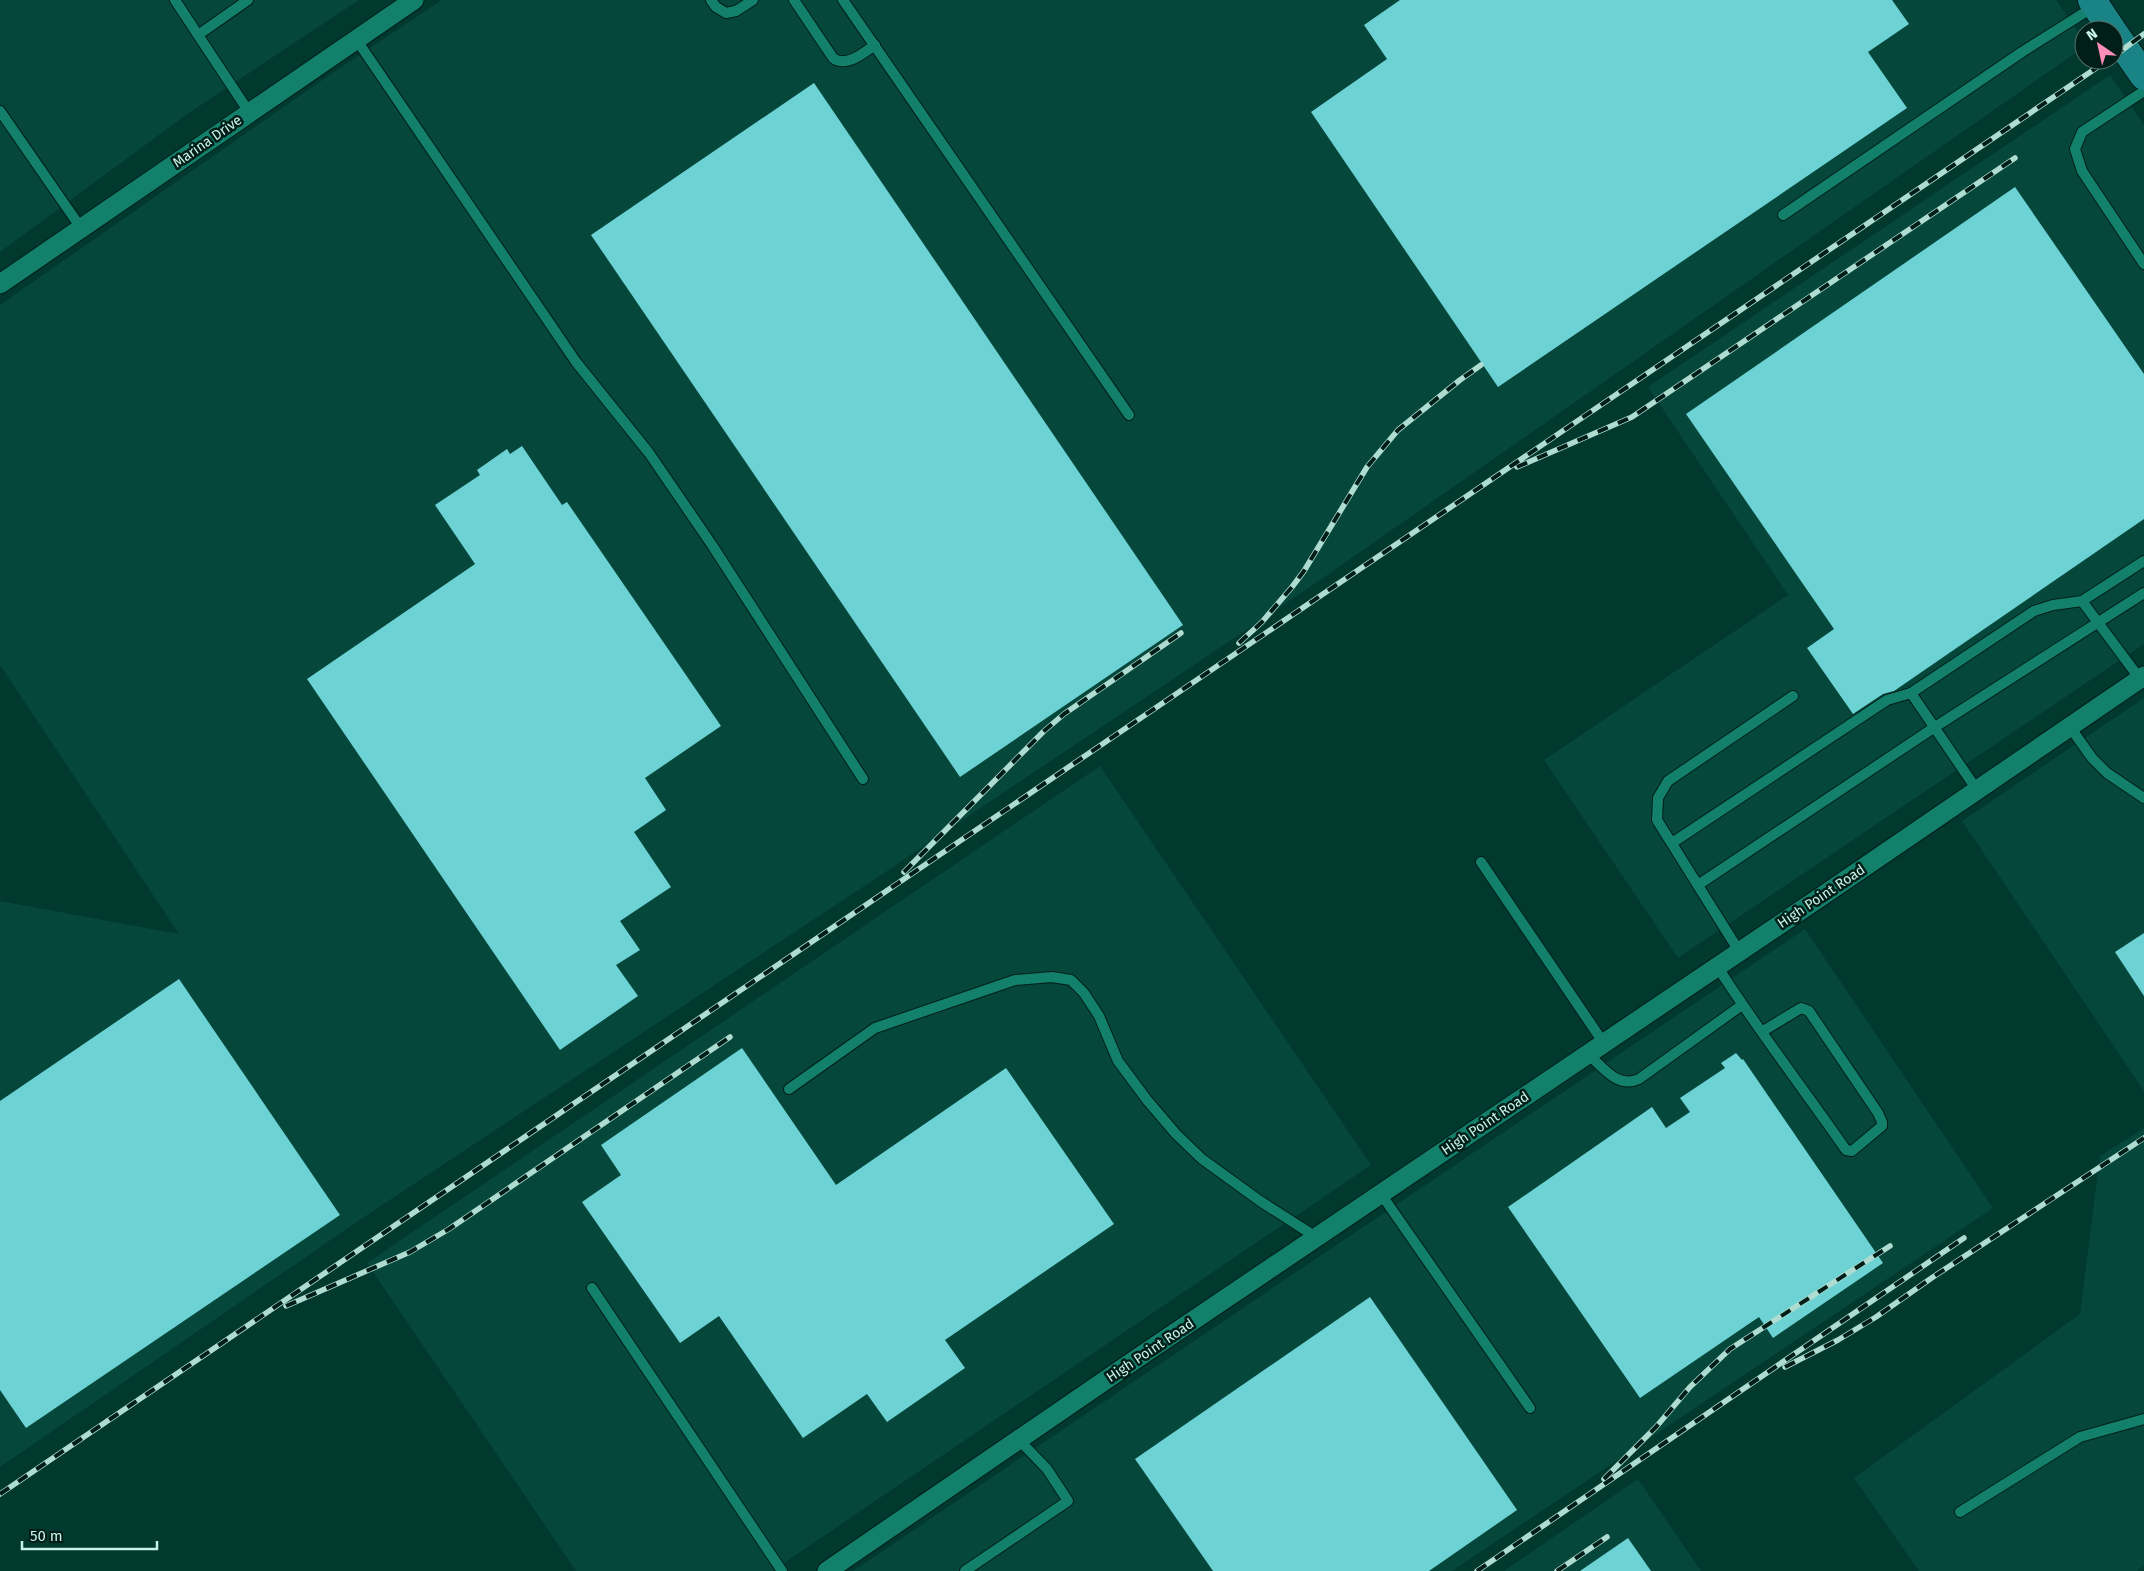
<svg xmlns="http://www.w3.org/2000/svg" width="2144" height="1571" viewBox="0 0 2144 1571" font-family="'Fira Sans',sans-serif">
  <rect width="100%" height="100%" fill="#01392f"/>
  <!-- built -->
  <g fill="#06473c">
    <polygon points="0,0 359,0 186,115 0,252"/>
    <polygon points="442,0 2056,0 2084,41 2084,47 1310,587 881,875 367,1215 0,1467 0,901 179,934 0,665 0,305 331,74"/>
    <polygon points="2110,75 2144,125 2144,644 1678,958 1544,760 1788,595 1648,387"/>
    <polygon points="2144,698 2144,1091 1962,821"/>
    <polygon points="1100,766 1371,1165 772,1571 576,1571 367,1263"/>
    <polygon points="1805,929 1993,1208 1452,1571 853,1571"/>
    <polygon points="2144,1128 2144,1566 2137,1571 1919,1571 1854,1478 2080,1314 2100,1156"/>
    <polygon points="1638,1479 1701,1571 1504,1571"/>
  </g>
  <!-- building -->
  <g fill="#6cd2d3">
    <polygon points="1400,0 1892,0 1909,24 1868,52 1907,108 1498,387 1311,112 1387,59 1364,25"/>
    <polygon points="814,83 1183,625 960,777 591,235"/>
    <polygon points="2015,187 2144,374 2144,519 1894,691 1883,694 1853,714 1807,648 1834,629 1686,414"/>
    <polygon points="522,446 562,505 567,502 721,726 645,778 666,810 634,832 671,887 620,921 640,950 616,965 638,996 560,1050 307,679 475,564 435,505 480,475 477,470 507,449 510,454"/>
    <polygon points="2144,933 2144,996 2115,952"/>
    <polygon points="179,979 340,1215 26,1428 0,1390 0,1101"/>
    <polygon points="742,1048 836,1185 1006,1068 1114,1224 945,1340 965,1368 887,1422 867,1394 803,1438 719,1316 680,1343 582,1202 621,1175 601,1145"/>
    <polygon points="1736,1053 1742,1060 1743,1059 1883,1263 1773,1338 1759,1317 1640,1398 1508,1207 1652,1107 1666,1128 1690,1112 1680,1098 1725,1068 1721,1063"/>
    <polygon points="1370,1297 1517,1510 1429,1571 1213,1571 1135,1459"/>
    <polygon points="1628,1538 1651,1571 1580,1571"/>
  </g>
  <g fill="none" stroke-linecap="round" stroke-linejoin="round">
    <!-- lane casing -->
    <g stroke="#011e18" stroke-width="12">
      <g id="lane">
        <polyline points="175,0 198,35"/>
        <polyline points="248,0 198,35 249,112"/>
        <polyline points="711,0 716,7 726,13 736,11 753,0"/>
        <path d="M794,0L833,58C846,68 863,53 875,45"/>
        <polyline points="843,0 1129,415"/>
        <polyline points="356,39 576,362 649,453 712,545 863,779"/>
        <polyline points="2144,91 2082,132 2075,149 2082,171 2144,264"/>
        <polyline points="0,111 81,228"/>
        <polyline points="1783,215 2022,52 2095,6"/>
        <polyline points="2082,601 2140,679"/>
        <polyline points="1911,693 2034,611 2053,605 2082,601 2144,561"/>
        <polyline points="2070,727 2092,758 2107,773 2144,798"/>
        <polyline points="1672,843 1887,700 1911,693 1977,790"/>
        <polyline points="1481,862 1603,1042"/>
        <polyline points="1698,885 1935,727 2144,593"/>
        <polyline points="1739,951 1657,820 1658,798 1668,781 1793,696"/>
        <path d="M1717,966C1757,1029 1803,1088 1846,1150L1852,1151L1882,1126V1122L1878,1113L1809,1011L1801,1008L1763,1031"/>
        <path d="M1587,1053C1603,1067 1617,1089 1639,1079L1742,1005"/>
        <polyline points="789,1089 875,1028 1015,980 1052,977 1071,980 1084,993 1099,1016 1118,1061 1147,1100 1176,1134 1202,1159 1260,1201 1316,1237"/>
        <polyline points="1381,1194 1530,1408"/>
        <polyline points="592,1288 782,1571"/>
        <polyline points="1960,1512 2080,1437 2144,1419"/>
        <polyline points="965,1571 1068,1501 1047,1469 1019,1440"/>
      </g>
    </g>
    <!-- street casing -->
    <g stroke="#011e18" stroke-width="21">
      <g id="street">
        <polyline points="0,284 414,0"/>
        <polyline points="827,1571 1145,1353 1825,894 2144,676"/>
      </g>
    </g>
    <!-- secondary casing -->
    <g stroke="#011e18" stroke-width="30">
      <g id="secondary">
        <polyline points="2092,0 2112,30"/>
        <polyline points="2114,33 2144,76"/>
      </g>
    </g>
    <!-- lane -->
    <use href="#lane" stroke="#13806c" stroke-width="10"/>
    <!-- street -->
    <use href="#street" stroke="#13806c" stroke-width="19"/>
    <!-- secondary -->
    <use href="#secondary" stroke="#1a8385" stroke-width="28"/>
    <!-- rail casing -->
    <g stroke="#afdcd0" stroke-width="5.5">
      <g id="rail">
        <polyline points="2114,56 2144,34"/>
        <polyline points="1517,467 1632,417 2015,158"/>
        <polyline points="1239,643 1262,622 1292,587 1304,571 1367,467 1398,430 1460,380 1481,365"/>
        <polyline points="904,872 1044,731 1064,714 1181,633"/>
        <polyline points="286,1306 410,1252 449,1229 730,1037"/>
        <polyline points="1785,1367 1838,1340 1876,1317 1933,1277 2144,1138"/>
        <polyline points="1604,1479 1656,1427 1690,1387 1730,1349 1890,1246"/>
        <polyline points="0,1494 2108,60"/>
        <polyline points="1477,1571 1964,1238"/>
        <polyline points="1557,1571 1607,1537"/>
      </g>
    </g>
    <!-- rail -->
    <use href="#rail" stroke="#011e18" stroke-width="4" stroke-dasharray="11" stroke-linecap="butt"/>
  </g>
  <g text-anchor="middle" stroke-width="5" stroke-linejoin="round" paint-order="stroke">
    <!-- street labels -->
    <g font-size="14" fill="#c8f3e7" stroke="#011e18">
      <text transform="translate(207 141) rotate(-35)" y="5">Marina Drive</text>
      <text transform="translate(1821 896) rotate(-34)" y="5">High Point Road</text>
      <text transform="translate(1485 1123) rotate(-34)" y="5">High Point Road</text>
      <text transform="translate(1150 1350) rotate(-34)" y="5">High Point Road</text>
    </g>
  </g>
  <!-- north arrow -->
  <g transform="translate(2099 45) rotate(326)"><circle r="24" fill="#011e18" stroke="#51736b"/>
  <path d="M0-4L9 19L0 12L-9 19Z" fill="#ff8eb9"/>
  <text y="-8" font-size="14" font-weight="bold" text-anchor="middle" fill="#c8f3e7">N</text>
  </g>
  <!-- scale -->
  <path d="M22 1541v8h135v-8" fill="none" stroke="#c8f3e7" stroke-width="2.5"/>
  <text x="30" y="1541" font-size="15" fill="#c8f3e7" stroke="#011e18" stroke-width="4" paint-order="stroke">50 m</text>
</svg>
